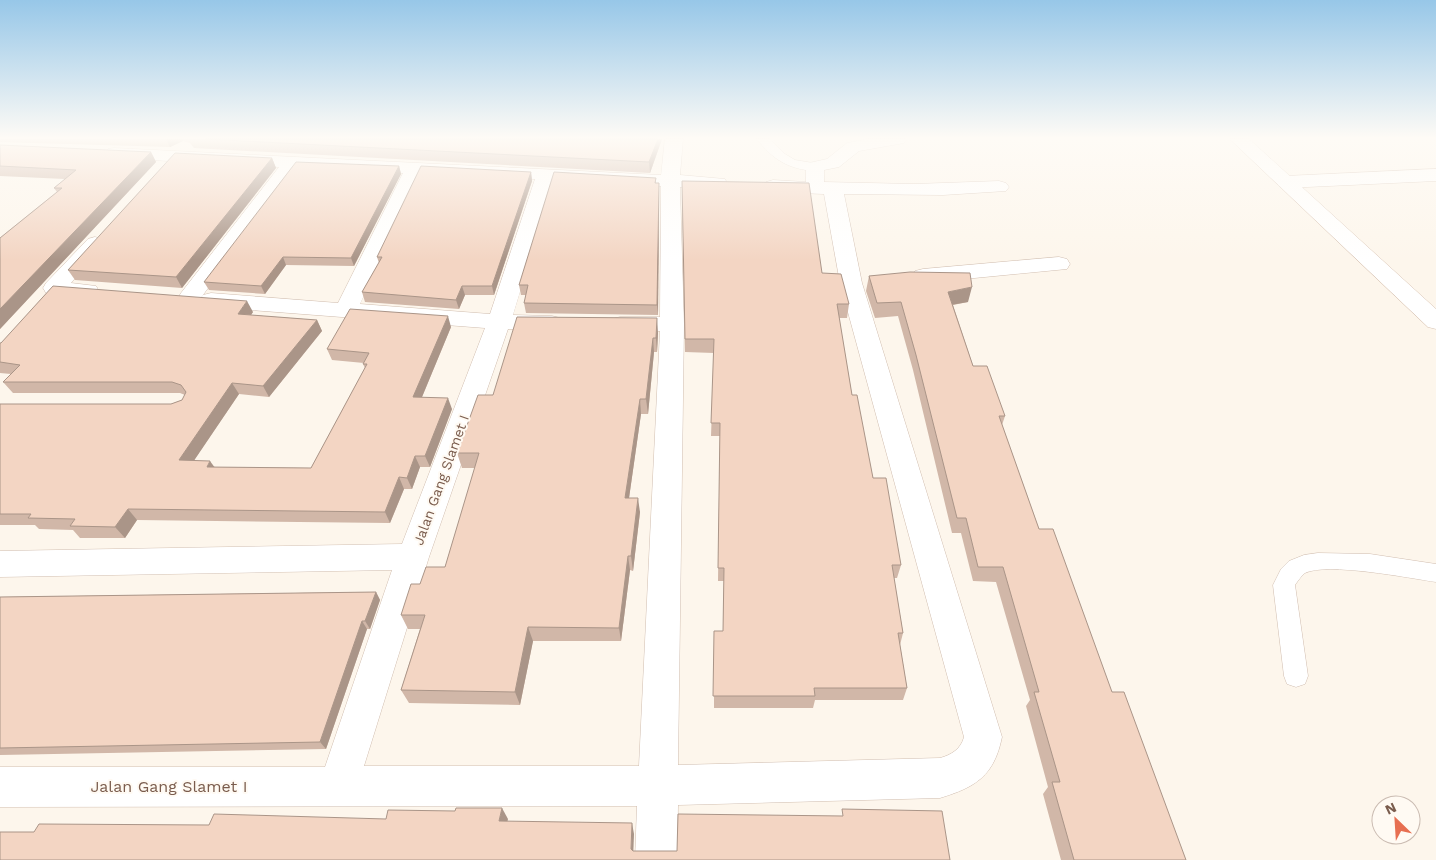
<svg xmlns="http://www.w3.org/2000/svg" width="1436" height="860" viewBox="0 0 1436 860" font-family="'Work Sans',sans-serif">
  <rect width="100%" height="100%" fill="#fdf6ec"/>
  <g fill="none" stroke-linecap="round" stroke-linejoin="round">
    <!-- lane casing -->
    <g stroke="#d1beb0" stroke-width="1">
      <g id="lane">
        <path d="M757,139H770L785,154L795,160L819,164L821,167L815,171C789,169 773,160 757,139Z"/>
        <path d="M1318,553L1370,554L1436,564V582C1409,578 1327,562 1305,573C1301,576 1298,581 1295,585L1308,676L1305,684L1296,687L1287,684L1284,676L1273,585L1281,569L1289,561L1304,555Z"/>
      </g>
    </g>
    <!-- street casing -->
    <g stroke="#d1beb0" stroke-width="1">
      <g id="street">
        <path d="M665,139H683L680,175L725,179L727,183L725,187L718,189L680,187L684,324L678,765L940,758C951,755 961,749 964,737L840,283L824,194L773,192L766,190L764,186L766,182L773,180L806,182V167L809,163L827,159L847,143L853,142L867,139H906L904,143L859,151L839,167L824,170V182L914,184L999,181L1006,183L1009,187L1006,191L943,195L844,194L862,283L1002,737C994,776 976,787 940,798L678,805L677,860H635L637,806L0,807V767H325L392,570L0,577V551L402,544L485,328L211,307L203,305L200,300L203,295L211,293L338,303L403,173L297,168L197,303L189,305L181,303L178,298L181,293L279,167L114,158L108,157L105,153L108,149L114,148L661,175ZM421,174L535,179L490,314L360,304ZM554,180L661,186L660,317H620L612,319L608,324L612,329L620,331H660L639,766H364L429,557L508,329L552,330L560,328L564,323L560,318L552,316L513,315Z"/>
        <polygon points="1436,169 1436,181 1286,188 1279,186 1277,182 1279,178 1286,176"/>
        <polygon points="95,237 102,239 105,243 71,283 96,286 99,291 96,296 88,298 46,293 43,288 46,283 88,239"/>
        <polygon points="1059,257 1067,259 1070,264 1067,269 923,283 915,281 912,276 915,271 923,269"/>
      </g>
    </g>
    <!-- secondary casing -->
    <g stroke="#d6c0b0" stroke-width="1">
      <polygon id="secondary" points="1230,139 1249,139 1436,309 1436,329 1428,327"/>
    </g>
    <!-- lane -->
    <use href="#lane" fill="#fff" fill-rule="evenodd"/>
    <!-- street -->
    <use href="#street" fill="#fff" fill-rule="evenodd"/>
    <!-- secondary -->
    <use href="#secondary" fill="#fff" fill-rule="evenodd"/>
  </g>
  <!-- wall -->
  <g fill="#d1b7a8">
    <polygon points="0,139 662,139 650,173 194,148 190,143 183,141 170,147 0,142"/>
    <polygon points="0,145 151,152 156,162 0,329 0,238 57,192 54,188 65,179 0,176"/>
    <polygon points="272,158 276,168 182,288 75,280 68,270"/>
    <polygon points="399,166 401,174 354,266 286,265 265,294 209,290 204,282"/>
    <polygon points="531,172 532,181 494,295 465,295 459,309 365,302 362,292 379,263 377,257"/>
    <polygon points="656,178 656,183 659,193 658,315 526,313 524,303 526,295 521,295 519,285"/>
    <polygon points="682,181 849,304 847,318 839,318 852,395 873,478 901,565 897,578 894,578 903,633 900,645 907,688 903,700 815,700 813,708 714,708 714,631 723,631 724,581 718,581 720,436 711,436 714,353 685,352"/>
    <polygon points="869,276 968,302 953,305 973,366 1005,416 1002,425 1039,529 1186,860 1061,860 1043,794 1048,787 1026,706 1030,700 996,582 973,581 961,533 952,533 913,370 898,316 875,318 866,291"/>
    <polygon points="253,312 251,315 317,320 322,331 269,397 239,394 194,460 215,467 311,468 365,368 363,364 364,363 332,360 327,349 451,327 422,397 452,409 430,467 420,467 412,489 404,489 390,523 137,520 125,538 80,538 73,530 39,529 35,525 0,525 0,404 171,404 182,400 185,395 180,393 13,393 3,382 11,374 0,373 0,343"/>
    <polygon points="658,333 657,352 654,352 648,414 641,414 629,498 640,512 633,571 630,570 621,641 533,641 520,705 409,703 401,690 420,629 408,629 401,615 420,584 445,567 475,468 462,468 457,453 493,395"/>
    <polygon points="376,592 380,600 370,629 367,629 326,749 0,755 0,597"/>
  </g>
  <!-- shaded-wall -->
  <g fill="#aa9588">
    <polygon points="166,139 182,139 183,141 170,147"/>
    <polygon points="658,139 662,139 650,173 649,162"/>
    <polygon points="151,152 156,162 0,329 0,309"/>
    <polygon points="272,158 276,168 182,288 176,277"/>
    <polygon points="399,166 401,174 354,266 351,258"/>
    <polygon points="531,172 532,181 494,295 492,286"/>
    <polygon points="659,183 659,193 658,315 657,305"/>
    <polygon points="283,257 286,265 265,294 261,286"/>
    <polygon points="462,286 465,295 459,309 456,300"/>
    <polygon points="972,287 968,302 945,306 948,292"/>
    <polygon points="247,301 253,312 244,325 238,314"/>
    <polygon points="448,316 451,327 417,409 413,397"/>
    <polygon points="657,318 658,333 657,352 656,338"/>
    <polygon points="317,320 322,331 269,397 263,386"/>
    <polygon points="653,338 654,352 648,414 646,399"/>
    <polygon points="232,383 239,394 187,471 179,460"/>
    <polygon points="448,398 452,409 430,467 425,456"/>
    <polygon points="640,399 641,414 627,512 625,498"/>
    <polygon points="415,456 420,467 412,489 407,478"/>
    <polygon points="210,461 218,472 207,467"/>
    <polygon points="399,477 404,489 390,523 385,512"/>
    <polygon points="638,498 640,512 633,571 631,556"/>
    <polygon points="128,509 137,520 125,538 115,527"/>
    <polygon points="628,556 630,570 621,641 619,628"/>
    <polygon points="376,592 380,600 370,629 365,621"/>
    <polygon points="362,621 367,629 326,749 320,742"/>
    <polygon points="528,627 533,641 520,705 515,692"/>
    <polygon points="502,808 508,819 505,832 499,821"/>
    <polygon points="632,823 634,834 633,860 631,849"/>
  </g>
  <!-- building -->
  <g fill="#f3d5c3" stroke="#aa9588">
    <polygon points="205,139 658,139 649,162"/>
    <polygon points="0,145 151,152 0,309 0,238 62,188 54,188 76,170 0,166"/>
    <polygon points="175,153 272,158 176,277 68,270"/>
    <polygon points="296,162 399,166 351,258 283,257 261,286 204,282"/>
    <polygon points="421,166 531,172 492,286 462,286 456,300 362,292 382,257 377,257"/>
    <polygon points="554,172 656,178 655,183 659,183 657,305 524,303 528,285 519,285"/>
    <polygon points="682,181 809,183 822,273 841,274 849,304 837,304 852,395 857,395 873,478 886,478 901,565 892,565 903,633 898,633 907,688 814,688 815,696 713,696 714,631 723,631 724,568 718,568 720,423 711,423 714,339 685,339"/>
    <polygon points="910,272 970,273 972,287 948,292 973,366 987,366 1005,416 999,416 1039,529 1053,529 1112,692 1124,692 1186,860 1074,860 1052,782 1060,782 1034,692 1039,692 1003,567 978,567 966,518 957,518 916,355 901,302 877,303 869,276"/>
    <polygon points="53,286 247,301 238,314 317,320 263,386 232,383 179,460 210,461 207,467 311,468 367,364 363,364 369,353 327,349 350,309 448,316 413,397 448,398 425,456 415,456 407,478 399,477 385,512 128,509 115,527 70,526 75,519 28,518 31,514 0,514 0,404 171,404 182,400 186,392 181,385 172,382 3,382 20,365 0,362 0,343 1,343"/>
    <polygon points="517,317 657,318 656,338 653,338 646,399 640,399 625,498 638,498 631,556 628,556 619,628 528,627 515,692 401,690 425,615 401,615 411,584 420,584 426,567 445,567 479,453 457,453 478,395 493,395"/>
    <polygon points="376,592 365,621 362,621 320,742 0,748 0,597"/>
    <polygon points="456,808 502,808 499,821 632,823 631,849 633,851 677,851 678,814 843,816 842,809 942,811 950,860 0,860 0,832 34,832 39,824 209,825 214,814 386,819 388,810 455,811"/>
  </g>
  <!-- sky -->
  <linearGradient id="sky" x2="0" y2="1"><stop stop-color="#97c7e8"/><stop offset="0.53" stop-color="#fefbf6"/><stop offset="1" stop-color="#fefbf6" stop-opacity="0"/></linearGradient>
  <rect width="1436" height="260" fill="url(#sky)"/>
  <g text-anchor="middle" stroke-width="4" stroke-linejoin="round" paint-order="stroke">
    <!-- street labels -->
    <g font-size="14" fill="#7a5c4d" stroke="#fffaf3">
      <text transform="translate(441 480) rotate(-70)" y="5">Jalan Gang Slamet I</text>
    </g>
    <!-- near-street labels -->
    <g font-size="16" fill="#7a5c4d" stroke="#fffaf3">
      <text x="169" y="792">Jalan Gang Slamet I</text>
    </g>
  </g>
  <!-- north arrow -->
  <g transform="translate(1396 820) rotate(335)"><circle r="24" fill="#fffaf3" stroke="#cabbb1"/>
  <path d="M0-4L9 19L0 12L-9 19Z" fill="#e76f51"/>
  <text y="-8" font-size="14" font-weight="bold" text-anchor="middle" fill="#7a5c4d">N</text>
  </g>
</svg>
